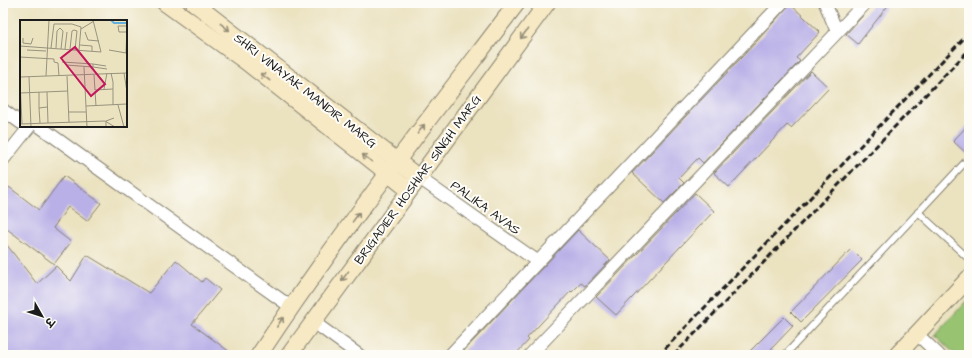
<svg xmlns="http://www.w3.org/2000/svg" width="972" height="358" viewBox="0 0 972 358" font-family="'Architects Daughter','Playpen Sans Deva',sans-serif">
  <rect width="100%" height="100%" fill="#fdfcf7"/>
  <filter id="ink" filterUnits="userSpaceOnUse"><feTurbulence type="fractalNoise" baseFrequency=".025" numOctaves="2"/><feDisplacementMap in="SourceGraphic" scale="8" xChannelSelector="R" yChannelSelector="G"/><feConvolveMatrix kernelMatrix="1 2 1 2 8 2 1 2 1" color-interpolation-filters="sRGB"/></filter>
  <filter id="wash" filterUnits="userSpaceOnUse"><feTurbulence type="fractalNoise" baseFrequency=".012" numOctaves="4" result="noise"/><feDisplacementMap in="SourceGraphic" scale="16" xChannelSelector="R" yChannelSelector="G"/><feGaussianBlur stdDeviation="0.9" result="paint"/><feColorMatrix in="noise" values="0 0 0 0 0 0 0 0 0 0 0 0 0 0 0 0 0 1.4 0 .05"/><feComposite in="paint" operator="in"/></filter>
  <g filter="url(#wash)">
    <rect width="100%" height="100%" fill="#ebe2c0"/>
    <!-- green -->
    <polygon fill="#98c472" stroke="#5a7047" points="969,298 969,355 956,355 935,335"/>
    <g id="blocks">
      <!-- building -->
      <g fill="#b9b0e7">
        <polygon points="872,3 890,3 858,44 846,34 870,8"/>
        <polygon points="790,4 820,32 796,58 800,61 703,163 698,158 679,178 684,183 664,203 632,173 757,41"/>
        <polygon points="811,71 829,88 791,128 787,125 729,187 714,173"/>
        <polygon points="969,124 969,154 967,154 953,141"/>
        <polygon points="64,176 101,203 87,221 68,207 53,228 71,242 54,264 3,226 3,194 9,187 39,210"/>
        <polygon points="695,193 714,211 616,315 596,297"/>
        <polygon points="578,230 610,260 585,286 581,283 572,292 571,291 527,338 529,340 515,355 460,355"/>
        <polygon points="3,240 37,284 56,266 71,281 87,255 149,293 176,260 202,282 205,278 220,290 192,324 234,355 3,355"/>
        <polygon points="851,249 862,260 801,322 791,312"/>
        <polygon points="784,317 793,326 771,349 778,355 746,355"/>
      </g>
    </g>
  </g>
  <g filter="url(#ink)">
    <use href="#blocks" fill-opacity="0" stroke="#847f6e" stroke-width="1"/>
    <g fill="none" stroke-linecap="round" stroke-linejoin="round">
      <!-- lane casing -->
      <g stroke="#847f6e" stroke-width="8">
        <g id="lane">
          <polyline points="918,212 969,259"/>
          <polyline points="785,355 969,158"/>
        </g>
      </g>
      <!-- street casing -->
      <g stroke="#847f6e" stroke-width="14">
        <g id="street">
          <polyline points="825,3 837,32"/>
          <polyline points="3,110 21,123"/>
          <polyline points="39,126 291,307"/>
          <polyline points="3,160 30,126"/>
          <polyline points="418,177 537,261"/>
          <polyline points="312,321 359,355"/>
          <polyline points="917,334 939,355"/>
          <polyline points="450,355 782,3"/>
          <polyline points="530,355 865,3"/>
        </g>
      </g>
      <!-- secondary casing -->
      <g stroke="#847f6e" stroke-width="18">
        <g id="secondary">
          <polyline points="165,3 245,61 409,190"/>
          <polyline points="194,3 418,177"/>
          <path d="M259,355C339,234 429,119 517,3"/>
          <polyline points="289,355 547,3"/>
          <polyline points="897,355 969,278"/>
        </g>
      </g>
      <!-- lane -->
      <use href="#lane" stroke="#fff" stroke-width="6"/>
      <!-- street -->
      <use href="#street" stroke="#fff" stroke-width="12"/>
      <!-- secondary -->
      <use href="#secondary" stroke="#f7e9c3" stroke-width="16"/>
      <!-- rail -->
      <g stroke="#1c1c1c" stroke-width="3" stroke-dasharray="6 3" stroke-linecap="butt">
        <polyline points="659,355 969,33"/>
        <polyline points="674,355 969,50"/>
      </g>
    </g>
    <!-- one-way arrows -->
    <defs><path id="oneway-shaft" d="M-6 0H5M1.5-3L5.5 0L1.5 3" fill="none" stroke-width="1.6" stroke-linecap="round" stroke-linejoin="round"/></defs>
    <g stroke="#948d78">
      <use href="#oneway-shaft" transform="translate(225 27) rotate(38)"/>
      <use href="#oneway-shaft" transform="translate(524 34) rotate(127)"/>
      <use href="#oneway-shaft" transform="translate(265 77) rotate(-142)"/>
      <use href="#oneway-shaft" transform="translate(421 129) rotate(-53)"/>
      <use href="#oneway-shaft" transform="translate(367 158) rotate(-142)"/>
      <use href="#oneway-shaft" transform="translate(356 217) rotate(-54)"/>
      <use href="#oneway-shaft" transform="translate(345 276) rotate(126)"/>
      <use href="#oneway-shaft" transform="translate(280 322) rotate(-57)"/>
    </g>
  </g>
  <g text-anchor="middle" stroke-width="4" stroke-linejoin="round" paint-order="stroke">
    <!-- street labels -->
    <g font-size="13" fill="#1c1c1c" stroke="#fdfcf7">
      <text transform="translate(306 90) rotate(38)" y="5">SHRI VINAYAK MANDIR MARG</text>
      <text transform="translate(417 179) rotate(-54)" y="5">BRIGADIER HOSHIAR SINGH MARG</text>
      <text transform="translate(486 207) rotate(36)" y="5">PALIKA AVAS</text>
    </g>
  </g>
  <!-- overview -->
  <g transform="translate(20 20)">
    <rect width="107" height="107" fill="#ebe2c0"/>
    <path fill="none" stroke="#65afdd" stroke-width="2" d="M91,0L94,3H107"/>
    <path fill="none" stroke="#98937e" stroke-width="1" d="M107,6H98L99,12H107M61,9L74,1M65,12L68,20L79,21M3,18V23L11,24L13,18M60,25L72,26V31M0,26L81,32L73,0M31,28L34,4H52L61,7L59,30M36,28L37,11L40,8L43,11L41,29M45,29L47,12M50,29L52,11L54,10L57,11L55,30M7,30L26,31M89,30L106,33M106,33L107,6M0,37L34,39V42L38,43L39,56M42,42L73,44V47L87,49M73,44L86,46M46,45L73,47M64,47L67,107M91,53L93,62V85M104,53L107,72M74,55L75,70L93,69M26,56L29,0M47,56L49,102M0,57L107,53M9,57L11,107M0,61L2,104M84,69L87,53M75,71L76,86M19,72V88M27,72L28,103M0,73L48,71M98,85L104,107M66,86L107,84M49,92H66M20,103L19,88L27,87M0,104L85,101L95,107M86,107V101L94,98"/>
    <path fill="#c2185b" fill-opacity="0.15" stroke="#c2185b" stroke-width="2" d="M55,27L85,64L71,76L41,38Z"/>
    <rect width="107" height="107" fill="none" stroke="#1c1c1c" stroke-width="2"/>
  </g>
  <!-- margin -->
  <rect width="972" height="358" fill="none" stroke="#fdfcf7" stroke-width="16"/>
  <!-- north arrow -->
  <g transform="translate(42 316) rotate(129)" stroke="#fdfcf7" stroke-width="3" paint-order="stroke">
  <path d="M0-3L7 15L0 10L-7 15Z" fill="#1c1c1c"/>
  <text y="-6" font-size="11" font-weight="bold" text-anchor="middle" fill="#1c1c1c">उ</text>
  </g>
</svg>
